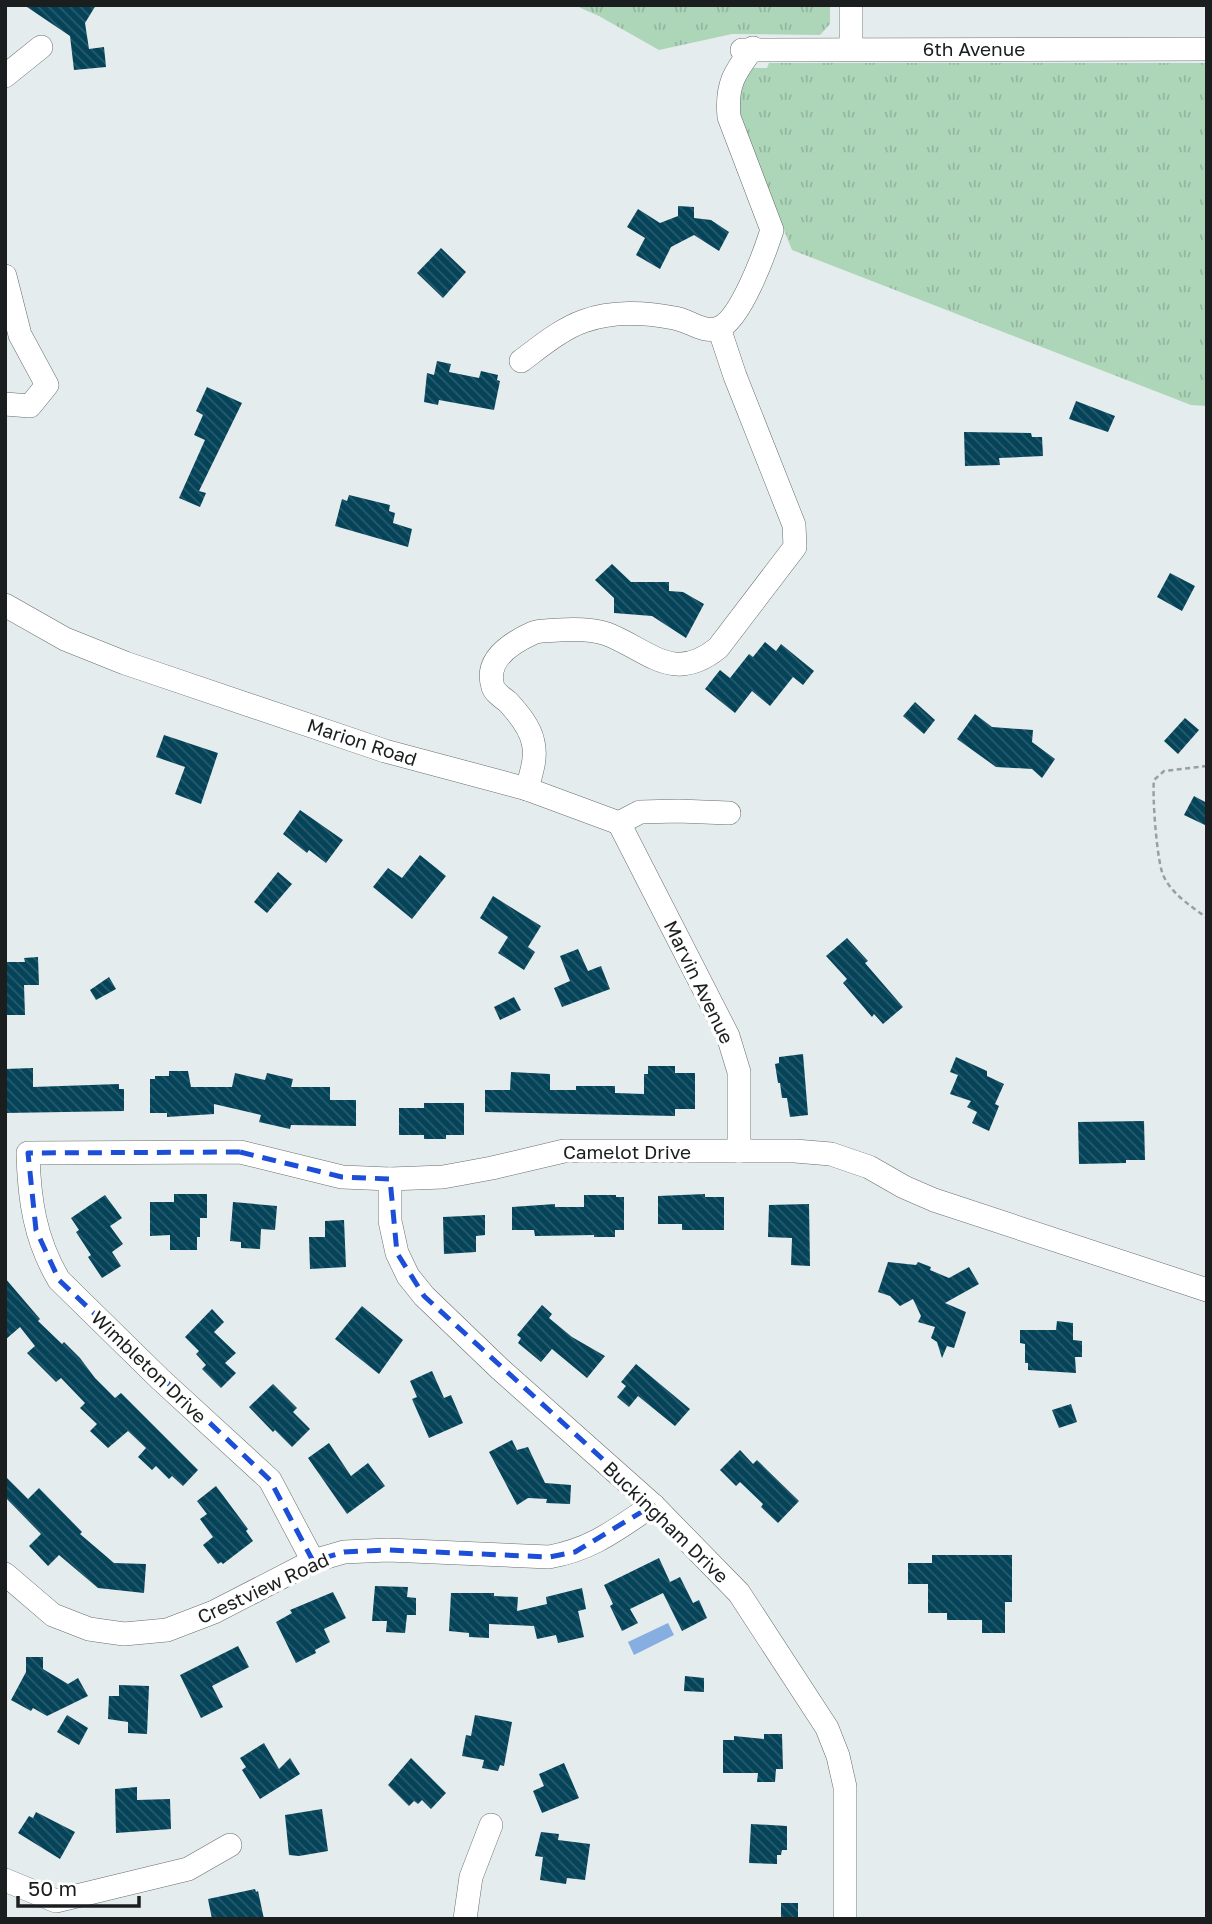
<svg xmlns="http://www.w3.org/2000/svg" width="1212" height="1924" viewBox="0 0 1212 1924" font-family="'Golos Text',sans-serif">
  <defs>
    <pattern id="grass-tufts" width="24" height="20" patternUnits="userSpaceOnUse" patternTransform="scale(1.75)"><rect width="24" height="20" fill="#add5b8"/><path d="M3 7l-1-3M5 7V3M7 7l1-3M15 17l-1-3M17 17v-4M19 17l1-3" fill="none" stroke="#94b69e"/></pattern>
    <pattern id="building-back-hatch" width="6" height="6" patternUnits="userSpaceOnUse" patternTransform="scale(1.75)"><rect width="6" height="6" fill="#054359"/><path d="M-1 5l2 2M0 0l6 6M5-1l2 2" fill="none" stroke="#295b6d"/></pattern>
  </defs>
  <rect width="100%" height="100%" fill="#e5eced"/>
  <!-- grass -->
  <g fill="url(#grass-tufts)">
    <polygon points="574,5 830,5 830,24 820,35 732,34 659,50 599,16"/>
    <polygon points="769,63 1207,63 1207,406 1191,405 792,250 737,113 741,81 749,68 767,68"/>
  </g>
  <!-- water -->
  <polygon fill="#86aee1" points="668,1623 674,1635 634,1655 628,1642"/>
  <!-- building -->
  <g fill="url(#building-back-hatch)">
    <polygon points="24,5 96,5 85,23 89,49 104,47 106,67 74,70 70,36"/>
    <polygon points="678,206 694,207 694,218 711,220 729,232 719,251 694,235 671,247 660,269 636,255 645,238 627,227 638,209 660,223 678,216"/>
    <polygon points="441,248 466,272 443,298 417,273"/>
    <polygon points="437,361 451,364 449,372 479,378 481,371 498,375 497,380 500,381 494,410 439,400 438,405 424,402 427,373 434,375"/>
    <polygon points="207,387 242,403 199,491 206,493 200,507 179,498 205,440 194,435 203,415 196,411"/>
    <polygon points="1076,401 1115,416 1108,432 1069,419"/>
    <polygon points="964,432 1031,433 1032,437 1042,437 1043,456 999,458 1000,465 965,466"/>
    <polygon points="349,495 390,505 389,511 395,513 393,523 412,529 408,547 335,526 342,499 347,501"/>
    <polygon points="612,564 631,582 669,582 669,591 683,592 704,604 686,638 652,616 614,613 614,598 595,580"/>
    <polygon points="1170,573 1195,586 1182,611 1157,597"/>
    <polygon points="765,642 776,651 781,644 814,671 803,685 793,677 770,706 752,691 735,713 705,689 720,670 730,678 749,654 753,657"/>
    <polygon points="915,702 935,720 924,734 903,716"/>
    <polygon points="975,714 992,727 1033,730 1032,742 1055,759 1042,778 1032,769 996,767 957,739"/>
    <polygon points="1185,718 1199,730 1178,754 1164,741"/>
    <polygon points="164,735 218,753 201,804 175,794 185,767 156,757"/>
    <polygon points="1194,796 1207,803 1207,826 1184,815"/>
    <polygon points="300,810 343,840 326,863 309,850 307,853 283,834"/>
    <polygon points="420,855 446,876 412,919 373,887 388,868 402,878"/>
    <polygon points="278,872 292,884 267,913 254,902"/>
    <polygon points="493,896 541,926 528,947 535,952 524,970 498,953 508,937 480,918"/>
    <polygon points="847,938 868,961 865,963 903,1007 883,1024 874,1014 872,1017 843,983 847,979 826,956"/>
    <polygon points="578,949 588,971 601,966 610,989 562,1007 554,988 570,981 560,956"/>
    <polygon points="38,957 39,985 24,985 25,1015 5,1015 5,962 25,962 24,958"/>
    <polygon points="109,977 116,989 96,1000 90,990"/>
    <polygon points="514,997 521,1010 500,1020 494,1007"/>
    <polygon points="803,1054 808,1115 790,1117 787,1098 782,1098 780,1083 778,1083 775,1064 779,1063 779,1057"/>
    <polygon points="956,1057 987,1071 987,1076 1004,1084 995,1104 999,1106 989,1131 972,1123 977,1112 967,1107 971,1101 950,1094 958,1075 950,1072"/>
    <polygon points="648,1066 675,1066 675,1073 695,1073 695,1109 675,1109 675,1116 485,1112 485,1090 510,1090 511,1072 550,1074 550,1090 576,1090 576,1086 615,1086 615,1093 644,1094 644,1074 648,1074"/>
    <polygon points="33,1068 33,1087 119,1084 119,1089 124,1089 124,1111 5,1113 5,1069"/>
    <polygon points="169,1071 188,1071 191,1087 232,1087 235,1073 265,1080 267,1073 293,1079 291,1087 330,1087 330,1100 356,1100 356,1126 291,1125 290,1129 259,1122 261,1115 214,1104 214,1114 167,1117 167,1113 150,1113 150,1079 155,1079 155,1076 169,1076"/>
    <polygon points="424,1103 464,1103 464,1135 446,1135 446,1139 424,1139 424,1135 399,1135 399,1108 424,1108"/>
    <polygon points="1144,1121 1145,1160 1126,1160 1126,1163 1079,1164 1078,1122"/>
    <polygon points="174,1194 207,1194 207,1218 200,1218 200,1237 197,1237 197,1250 170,1250 170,1235 150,1236 150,1202 174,1202"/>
    <polygon points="705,1194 705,1197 724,1197 724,1230 682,1230 682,1224 658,1224 658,1196"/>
    <polygon points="105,1195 122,1218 110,1226 123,1244 112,1252 121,1266 102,1278 88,1257 91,1255 76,1232 79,1230 71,1218"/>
    <polygon points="584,1195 616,1195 616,1197 624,1197 624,1230 615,1230 615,1237 594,1237 594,1235 535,1236 534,1230 512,1230 512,1207 555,1204 555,1207 584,1207"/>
    <polygon points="233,1202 277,1206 275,1230 261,1229 260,1249 241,1248 241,1242 230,1241"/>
    <polygon points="809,1204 810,1266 791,1265 792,1238 768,1237 769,1205"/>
    <polygon points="485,1215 485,1235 476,1236 476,1252 444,1254 443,1217"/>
    <polygon points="344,1220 346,1267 310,1269 309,1237 325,1237 325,1221"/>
    <polygon points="888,1262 916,1265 918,1262 931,1267 930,1270 949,1278 969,1267 979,1284 945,1303 966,1312 954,1348 947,1346 942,1358 937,1342 931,1338 935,1327 918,1322 921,1316 913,1299 900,1306 890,1296 878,1292"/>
    <polygon points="5,1278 40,1319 38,1321 62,1344 64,1342 80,1358 95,1378 115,1398 121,1393 198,1470 183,1486 172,1476 169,1479 156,1466 152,1470 138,1457 146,1448 128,1431 108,1448 90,1431 97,1424 80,1408 85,1403 61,1378 56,1382 27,1353 35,1346 20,1327 5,1340"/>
    <polygon points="542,1305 552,1314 549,1318 572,1337 605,1356 587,1378 552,1349 541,1362 518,1343 521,1338 517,1335"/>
    <polygon points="362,1306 403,1340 379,1374 335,1339"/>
    <polygon points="212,1309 224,1322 214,1332 236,1353 225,1363 236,1373 221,1388 202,1369 206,1365 196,1354 199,1351 185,1337"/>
    <polygon points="1057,1321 1073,1323 1073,1340 1082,1341 1082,1357 1075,1357 1076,1373 1028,1370 1028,1363 1025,1363 1025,1344 1020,1343 1020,1330 1056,1330"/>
    <polygon points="636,1364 690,1409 675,1426 638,1396 629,1407 617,1397 626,1386 621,1382"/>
    <polygon points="432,1371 444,1398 451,1395 463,1423 429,1438 412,1399 417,1397 410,1381"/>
    <polygon points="273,1384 297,1408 293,1412 310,1429 292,1447 275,1430 273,1432 249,1407"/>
    <polygon points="1071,1404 1077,1422 1059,1428 1052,1410"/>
    <polygon points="512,1440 517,1450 528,1447 545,1483 571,1485 570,1504 546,1503 547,1499 528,1498 517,1505 489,1452"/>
    <polygon points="329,1443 351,1476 368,1463 385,1486 347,1514 308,1458"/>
    <polygon points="740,1450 753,1464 757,1460 799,1501 778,1523 761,1507 763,1504 740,1482 736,1486 720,1470"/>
    <polygon points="5,1476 28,1499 39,1488 82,1532 80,1534 114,1563 146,1564 144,1593 98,1588 59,1555 48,1566 29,1546 41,1534 5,1497"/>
    <polygon points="216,1486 248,1529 246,1531 253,1541 223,1564 221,1562 218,1564 203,1545 213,1537 200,1519 207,1514 197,1501"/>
    <polygon points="932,1555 1012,1555 1012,1602 1005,1602 1005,1633 982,1633 982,1620 947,1620 947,1613 928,1613 928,1584 908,1584 908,1563 932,1563"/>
    <polygon points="659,1558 670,1582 680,1577 693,1603 699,1600 707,1618 682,1631 663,1593 630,1609 638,1623 622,1631 610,1606 613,1604 604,1585"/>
    <polygon points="375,1586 408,1587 407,1597 416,1598 416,1615 407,1615 405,1633 386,1632 387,1621 372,1621"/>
    <polygon points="582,1588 586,1609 578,1611 584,1637 558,1643 556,1635 537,1639 534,1626 489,1624 489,1638 469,1637 469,1633 449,1631 451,1593 494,1593 494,1596 518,1597 517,1611 547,1604 546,1597"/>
    <polygon points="333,1592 346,1618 324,1629 330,1642 315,1650 316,1653 296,1663 276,1622 292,1613 290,1610"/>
    <polygon points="238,1646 249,1667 212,1686 223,1707 201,1718 180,1675"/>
    <polygon points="26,1657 43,1657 43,1669 68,1684 78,1678 88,1696 47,1716 33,1708 31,1711 11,1700 26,1672"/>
    <polygon points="685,1676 704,1678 704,1692 684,1691"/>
    <polygon points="119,1685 149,1686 147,1734 128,1733 128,1722 108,1719 109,1696 119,1696"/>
    <polygon points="67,1715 88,1728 79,1745 57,1732"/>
    <polygon points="475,1715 512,1722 504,1766 500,1765 498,1771 482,1768 484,1760 462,1756 466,1735 471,1736"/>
    <polygon points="764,1734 782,1734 783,1769 776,1769 775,1782 757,1782 758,1773 723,1773 723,1740 734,1740 734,1736 764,1739"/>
    <polygon points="264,1743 279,1769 290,1758 300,1774 260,1799 242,1770 246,1767 240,1758"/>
    <polygon points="411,1758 446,1793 431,1809 422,1800 418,1804 414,1801 409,1806 388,1785"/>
    <polygon points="564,1763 579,1798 542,1813 533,1791 544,1786 539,1774"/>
    <polygon points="137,1787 137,1800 170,1799 171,1829 116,1833 115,1789"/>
    <polygon points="322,1809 328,1851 299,1856 289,1855 285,1815"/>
    <polygon points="36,1812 75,1832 60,1859 18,1833 29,1816 33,1818"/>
    <polygon points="751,1824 787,1826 787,1850 782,1850 781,1855 777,1855 777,1864 749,1863"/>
    <polygon points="541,1832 559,1834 558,1840 590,1844 585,1880 567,1878 566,1884 540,1880 543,1857 535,1856"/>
    <polygon points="255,1889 256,1892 258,1891 264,1919 212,1919 208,1899"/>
    <rect x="781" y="1903" width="17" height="16"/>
  </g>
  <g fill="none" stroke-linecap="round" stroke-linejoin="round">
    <!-- minor casing -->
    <g stroke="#676d6d" stroke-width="24">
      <g id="minor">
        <polyline points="851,5 851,49"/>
        <polyline points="742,50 1207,49"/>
        <polyline points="5,76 41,47"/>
        <polyline points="5,276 20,335 47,385 30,406 5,404"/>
        <path d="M521,361C540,347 561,329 584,321C611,311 645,312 674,318C689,320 703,334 719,328C741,319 765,252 772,230L729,117C726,85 734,73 753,48"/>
        <polyline points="5,605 65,639 125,663 385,751 527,789 619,823 640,812 678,811 729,813"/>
        <path d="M527,789C531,773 537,758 533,742C530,727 518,713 508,702C503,698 495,693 493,687C484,659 513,642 533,633C541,630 550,631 559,630C575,629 592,629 607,634C650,651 673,684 718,648L795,547L794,525L735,376L719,328"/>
        <polyline points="619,823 728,1036 739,1072 739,1151"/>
        <polyline points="390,1179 390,1221 397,1253 408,1276 424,1296 500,1369 653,1505 739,1593 827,1728 838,1756 845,1787 845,1919"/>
        <path d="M313,1561L270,1480L160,1379L59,1280C35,1240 29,1199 28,1153L240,1152L342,1177L390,1179L443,1177L492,1168L564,1151H795L831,1154L869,1167L904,1187L934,1200L1207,1290"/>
        <path d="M5,1574L53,1615L89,1629L124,1634L167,1630L214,1612L313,1561L344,1552L388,1550L549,1557C593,1549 617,1529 653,1505"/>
        <polyline points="5,1880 56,1901 188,1869 230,1845"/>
        <polyline points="465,1919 471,1877 491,1825"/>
      </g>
    </g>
    <!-- path -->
    <path stroke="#9aa0a1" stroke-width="2.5" stroke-dasharray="5 3.5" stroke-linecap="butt" d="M1207,766L1164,771L1154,780C1152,796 1157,865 1164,877C1173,895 1191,906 1207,918"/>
    <!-- minor -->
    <use href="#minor" stroke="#fff" stroke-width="23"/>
  </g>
  <!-- marked area -->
  <path fill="none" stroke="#1d4ed8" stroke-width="5" stroke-dasharray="14 9" stroke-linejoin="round" d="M240,1152L342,1177L390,1179L397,1253L424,1296L653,1505L575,1552L549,1557L388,1550L344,1552L313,1561L270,1480L59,1280L36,1230L28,1153Z"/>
  <g text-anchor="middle" stroke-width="7" stroke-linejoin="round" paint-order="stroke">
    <!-- street labels -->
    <g font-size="19" fill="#1b1e1e" stroke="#fff">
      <text x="974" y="56">6th Avenue</text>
      <text transform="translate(362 742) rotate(18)" y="7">Marion Road</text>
      <text transform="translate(699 982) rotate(64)" y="7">Marvin Avenue</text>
      <text x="627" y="1159">Camelot Drive</text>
      <text transform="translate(149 1367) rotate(44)" y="7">Wimbleton Drive</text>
      <text transform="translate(666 1522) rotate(44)" y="7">Buckingham Drive</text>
      <text transform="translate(263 1588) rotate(-25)" y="7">Crestview Road</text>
    </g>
  </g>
  <!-- border -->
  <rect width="1212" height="1924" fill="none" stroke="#1b1e1e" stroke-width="14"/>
  <!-- scale -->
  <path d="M18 1896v10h121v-10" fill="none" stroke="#1b1e1e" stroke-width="3.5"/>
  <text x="28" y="1896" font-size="21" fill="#1b1e1e" stroke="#ffffff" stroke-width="5" paint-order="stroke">50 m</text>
</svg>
